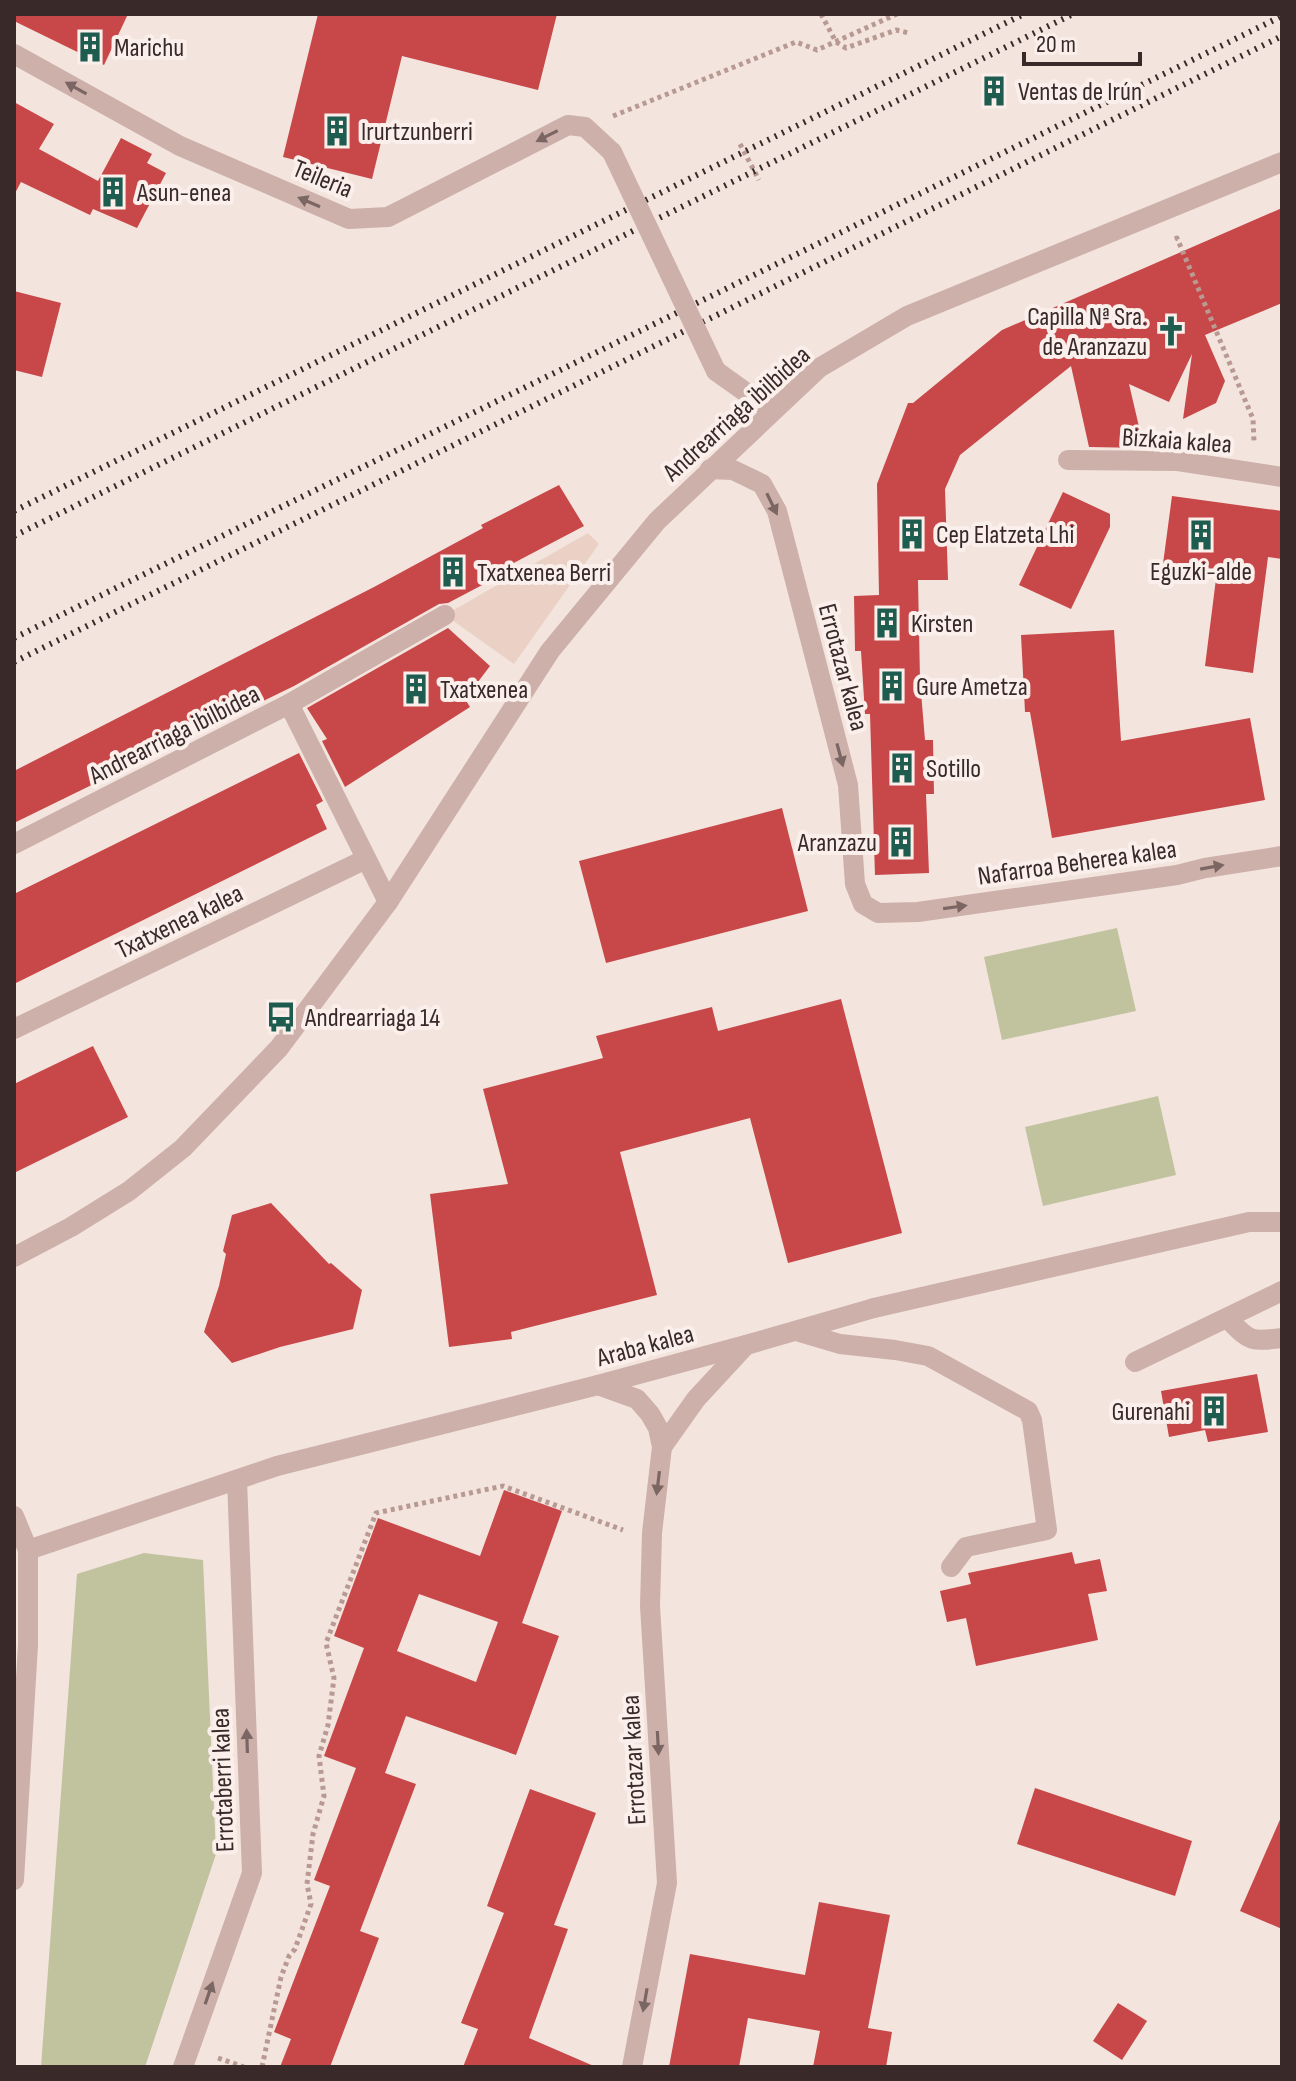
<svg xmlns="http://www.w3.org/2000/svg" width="1296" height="2081" viewBox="0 0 1296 2081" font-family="'Sofia Sans Condensed',sans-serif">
  <rect width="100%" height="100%" fill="#f3e4de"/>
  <!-- green -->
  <g fill="#c0c39d">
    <polygon points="1117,928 1136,1011 1002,1040 984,957"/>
    <polygon points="1158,1096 1176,1175 1043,1206 1025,1127"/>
    <polygon points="144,1553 203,1560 216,1854 145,2067 41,2067 77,1574"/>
  </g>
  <!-- plaza -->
  <polygon fill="#ebd1c5" points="588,533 599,544 514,664 445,615"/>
  <!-- building -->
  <g fill="#c84748" fill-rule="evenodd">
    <polygon points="14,14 128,14 104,65 14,21"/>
    <polygon points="318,14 557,14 538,90 402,56 372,179 283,157"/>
    <polygon points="14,102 54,124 39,149 98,181 121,138 152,154 147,163 166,173 137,228 93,209 90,215 21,182 14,195"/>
    <polygon points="1282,208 1282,303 1205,335 1225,381 1216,403 1183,419 1192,354 1169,402 1129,384 1144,448 1089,447 1071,366 960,455 945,489 948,580 918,580 920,680 925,740 933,740 934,794 926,794 929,873 875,875 870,714 865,714 861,651 855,651 854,596 879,595 877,484 908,403 913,403 1002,330"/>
    <polygon points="14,291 61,303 42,377 14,370"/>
    <polygon points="559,485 584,526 504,568 507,572 448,603 439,604 294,686 14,823 14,771 374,587 483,528 481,525"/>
    <polygon points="1063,492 1110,514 1110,527 1071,609 1019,585"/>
    <polygon points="1172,496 1282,511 1282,559 1268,557 1253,673 1205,666 1217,571 1163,564"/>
    <polygon points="448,628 490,666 465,699 470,707 345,787 322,741 327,739 307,708"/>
    <polygon points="1114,630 1121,741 1250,718 1265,800 1052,838 1030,712 1025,712 1021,635"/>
    <polygon points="299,753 323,801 316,805 327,829 14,984 14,894"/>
    <polygon points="782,808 808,911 606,963 579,861"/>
    <polygon points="841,999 902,1233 788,1263 750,1118 620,1152 657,1295 511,1332 512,1339 449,1347 430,1194 508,1184 483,1089 603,1058 596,1036 712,1007 718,1031"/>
    <polygon points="93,1046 128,1117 14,1173 14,1084"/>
    <polygon points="271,1203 329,1264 331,1263 362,1290 353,1329 280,1347 232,1363 204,1332 219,1286 226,1254 223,1251 232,1215"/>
    <polygon points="1257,1374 1268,1432 1208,1442 1205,1430 1169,1437 1161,1391"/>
    <path d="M504,1490L562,1511L522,1623L559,1636L516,1755L406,1716L385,1773L416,1784L360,1931L379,1938L330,2067H280L291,2039L274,2032L330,1886L314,1880L356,1768L324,1756L364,1648L334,1636L378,1518L480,1556ZM419,1594L498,1622L476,1682L397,1651Z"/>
    <polygon points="1072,1552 1075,1564 1100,1559 1107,1591 1088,1594 1098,1640 976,1666 966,1618 947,1622 940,1591 971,1584 968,1573"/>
    <polygon points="1035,1788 1192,1841 1175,1896 1017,1844"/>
    <polygon points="530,1789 596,1813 554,1925 568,1929 529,2038 596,2067 463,2067 478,2029 461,2023 504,1913 487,1906"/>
    <polygon points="1282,1815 1282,1929 1240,1911"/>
    <polygon points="819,1902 890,1915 868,2028 892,2032 886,2067 813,2067 820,2031 748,2018 739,2067 669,2067 690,1954 805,1975"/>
    <polygon points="1118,2003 1147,2021 1122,2060 1093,2041"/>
  </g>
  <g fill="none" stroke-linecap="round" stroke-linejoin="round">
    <!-- path -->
    <g stroke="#b89a93" stroke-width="5" stroke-dasharray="4 4" stroke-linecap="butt">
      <polyline points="821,14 836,42 846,48 896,30 909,33"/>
      <polyline points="613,116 796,42 817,50 897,14"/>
      <polyline points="740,144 759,180"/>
      <polyline points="1175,239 1177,238 1253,419 1254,442"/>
      <polyline points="218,2058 244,2067"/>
      <polyline points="262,2067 281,1977 289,1956 295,1949 311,1904 307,1884 313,1834 324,1796 319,1756 328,1725 334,1678 326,1643 376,1513 503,1486 623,1530"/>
    </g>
    <!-- service -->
    <g stroke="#ccb0a9" stroke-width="20">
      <path d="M1227,1318C1250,1341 1248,1342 1282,1338"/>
      <polyline points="796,1331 840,1344 895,1350 928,1356 1028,1411 1032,1420 1047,1530 966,1547 951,1567"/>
      <polyline points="1135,1362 1282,1291"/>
    </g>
    <!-- pedestrian -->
    <g stroke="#ccb0a9" stroke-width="20">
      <polyline points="289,704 445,615"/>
      <polyline points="14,1029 366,859"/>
      <polyline points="874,1308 1249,1222 1282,1222"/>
    </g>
    <!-- minor -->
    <g stroke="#ccb0a9" stroke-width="20">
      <polyline points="14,54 180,146 349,219 388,217 568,125 585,127 612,152"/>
      <polyline points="716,371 772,411"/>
      <polyline points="1068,460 1178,461 1282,477"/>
      <polyline points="710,469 733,470 762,484 777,511 848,785 855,884 863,904 878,913 918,912 1177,875 1205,868 1282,856"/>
      <polyline points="14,844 289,704 388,902"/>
      <polyline points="598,1385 637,1399 650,1414 658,1428 662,1447 652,1533 650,1606 667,1883 632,2067"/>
      <polyline points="662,1447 696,1399 746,1345"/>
      <polyline points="14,1516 28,1550 28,1645 14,1880"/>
      <polyline points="28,1550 277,1466 598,1385 746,1345 874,1308"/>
      <polyline points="183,2067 252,1873 237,1480"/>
    </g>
    <!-- tertiary -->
    <polyline stroke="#ccb0a9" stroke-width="20" points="14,1257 71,1227 129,1191 183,1148 279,1048 388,902 550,651 657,521 819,368 907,316 1282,162"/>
    <!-- rail -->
    <g stroke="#392a29" stroke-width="6" stroke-dasharray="2 6" stroke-linecap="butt">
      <polyline points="14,511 1024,14"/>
      <polyline points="14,536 1073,14"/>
      <polyline points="14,638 1282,16"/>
      <polyline points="14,662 1282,36"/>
    </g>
    <!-- minor-bridge -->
    <polyline stroke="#ccb0a9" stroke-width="20" points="612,152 716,371"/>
  </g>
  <!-- one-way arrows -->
  <defs><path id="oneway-solid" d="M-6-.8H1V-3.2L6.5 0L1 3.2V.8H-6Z" transform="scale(2)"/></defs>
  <g fill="#7b6663">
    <use href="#oneway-solid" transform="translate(76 88) rotate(-151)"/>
    <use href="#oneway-solid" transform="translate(547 136) rotate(153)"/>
    <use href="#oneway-solid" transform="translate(309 202) rotate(-157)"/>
    <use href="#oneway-solid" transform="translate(772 504) rotate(64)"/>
    <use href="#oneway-solid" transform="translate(840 755) rotate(75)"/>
    <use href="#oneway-solid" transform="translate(1212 867) rotate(-10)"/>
    <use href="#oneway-solid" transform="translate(955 907) rotate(-8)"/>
    <use href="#oneway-solid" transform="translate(658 1483) rotate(97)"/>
    <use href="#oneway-solid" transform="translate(247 1741) rotate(-92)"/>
    <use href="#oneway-solid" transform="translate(658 1743) rotate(87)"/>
    <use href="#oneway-solid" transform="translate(209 1993) rotate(-71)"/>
    <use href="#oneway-solid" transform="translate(645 2000) rotate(100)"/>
  </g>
  <!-- icons -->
  <defs>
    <g id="building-bare" transform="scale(2.4)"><path d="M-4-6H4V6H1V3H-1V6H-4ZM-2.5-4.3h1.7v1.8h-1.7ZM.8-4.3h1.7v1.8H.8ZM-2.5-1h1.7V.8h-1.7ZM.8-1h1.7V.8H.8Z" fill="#1e5c50" stroke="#faefeb" stroke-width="2.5" paint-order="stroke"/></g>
    <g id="church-bare" transform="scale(2.4)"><path d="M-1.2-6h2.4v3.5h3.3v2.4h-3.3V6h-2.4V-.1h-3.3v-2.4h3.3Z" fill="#1e5c50" stroke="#faefeb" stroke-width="2.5" paint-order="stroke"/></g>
    <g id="bus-bare" transform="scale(2.4)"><path d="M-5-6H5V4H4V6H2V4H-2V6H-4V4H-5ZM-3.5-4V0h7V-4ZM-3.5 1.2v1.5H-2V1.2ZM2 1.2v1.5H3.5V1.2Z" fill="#1e5c50" stroke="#faefeb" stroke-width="2.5" paint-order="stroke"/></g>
  </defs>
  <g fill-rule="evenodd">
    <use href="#building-bare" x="90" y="47"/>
    <use href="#building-bare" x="994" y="91"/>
    <use href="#building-bare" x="337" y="131"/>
    <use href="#building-bare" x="113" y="192"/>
    <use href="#church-bare" x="1171" y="331"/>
    <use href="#building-bare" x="912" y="534"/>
    <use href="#building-bare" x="1201" y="535"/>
    <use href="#building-bare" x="453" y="572"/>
    <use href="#building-bare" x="887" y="623"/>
    <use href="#building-bare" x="892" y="686"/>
    <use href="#building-bare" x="416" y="689"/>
    <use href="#building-bare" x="902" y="768"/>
    <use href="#building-bare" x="901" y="842"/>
    <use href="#bus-bare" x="281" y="1017"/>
    <use href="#building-bare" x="1214" y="1411"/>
  </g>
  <g text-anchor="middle" stroke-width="8" stroke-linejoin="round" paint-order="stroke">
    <!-- poi labels -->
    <g font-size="26" fill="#392a29" stroke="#faefeb" text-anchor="start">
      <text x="114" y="56">Marichu</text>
      <text x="1018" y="100">Ventas de Irún</text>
      <text x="361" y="140">Irurtzunberri</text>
      <text x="137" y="201">Asun-enea</text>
      <text x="1147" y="325" text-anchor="end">Capilla Nª Sra.<tspan x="1147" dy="30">de Aranzazu</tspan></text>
      <text x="936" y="543">Cep Elatzeta Lhi</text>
      <text x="1201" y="580" text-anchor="middle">Eguzki-alde</text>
      <text x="477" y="581">Txatxenea Berri</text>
      <text x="911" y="632">Kirsten</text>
      <text x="916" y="695">Gure Ametza</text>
      <text x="440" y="698">Txatxenea</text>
      <text x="926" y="777">Sotillo</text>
      <text x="877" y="851" text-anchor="end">Aranzazu</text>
      <text x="305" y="1026">Andrearriaga 14</text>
      <text x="1190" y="1420" text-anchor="end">Gurenahi</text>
    </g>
    <!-- street labels -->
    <g font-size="26" fill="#392a29" stroke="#faefeb">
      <text transform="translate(323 178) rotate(22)" y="9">Teileria</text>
      <text transform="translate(736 413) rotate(-42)" y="9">Andrearriaga ibilbidea</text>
      <text transform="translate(1177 440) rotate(4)" y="9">Bizkaia kalea</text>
      <text transform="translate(844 667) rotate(75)" y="9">Errotazar kalea</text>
      <text transform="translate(174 734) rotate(-27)" y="9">Andrearriaga ibilbidea</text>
      <text transform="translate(1077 862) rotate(-8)" y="9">Nafarroa Beherea kalea</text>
      <text transform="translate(179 921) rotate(-26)" y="9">Txatxenea kalea</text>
      <text transform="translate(645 1345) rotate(-15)" y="9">Araba kalea</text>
      <text transform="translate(633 1760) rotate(-93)" y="9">Errotazar kalea</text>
      <text transform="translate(222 1780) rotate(-92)" y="9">Errotaberri kalea</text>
    </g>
  </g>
  <!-- border -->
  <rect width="1296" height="2081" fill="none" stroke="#392a29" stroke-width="32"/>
  <!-- scale -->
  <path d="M1024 52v12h116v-12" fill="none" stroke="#392a29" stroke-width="4"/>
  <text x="1036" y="52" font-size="24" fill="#392a29" stroke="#faefeb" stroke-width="6" paint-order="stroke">20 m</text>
</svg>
